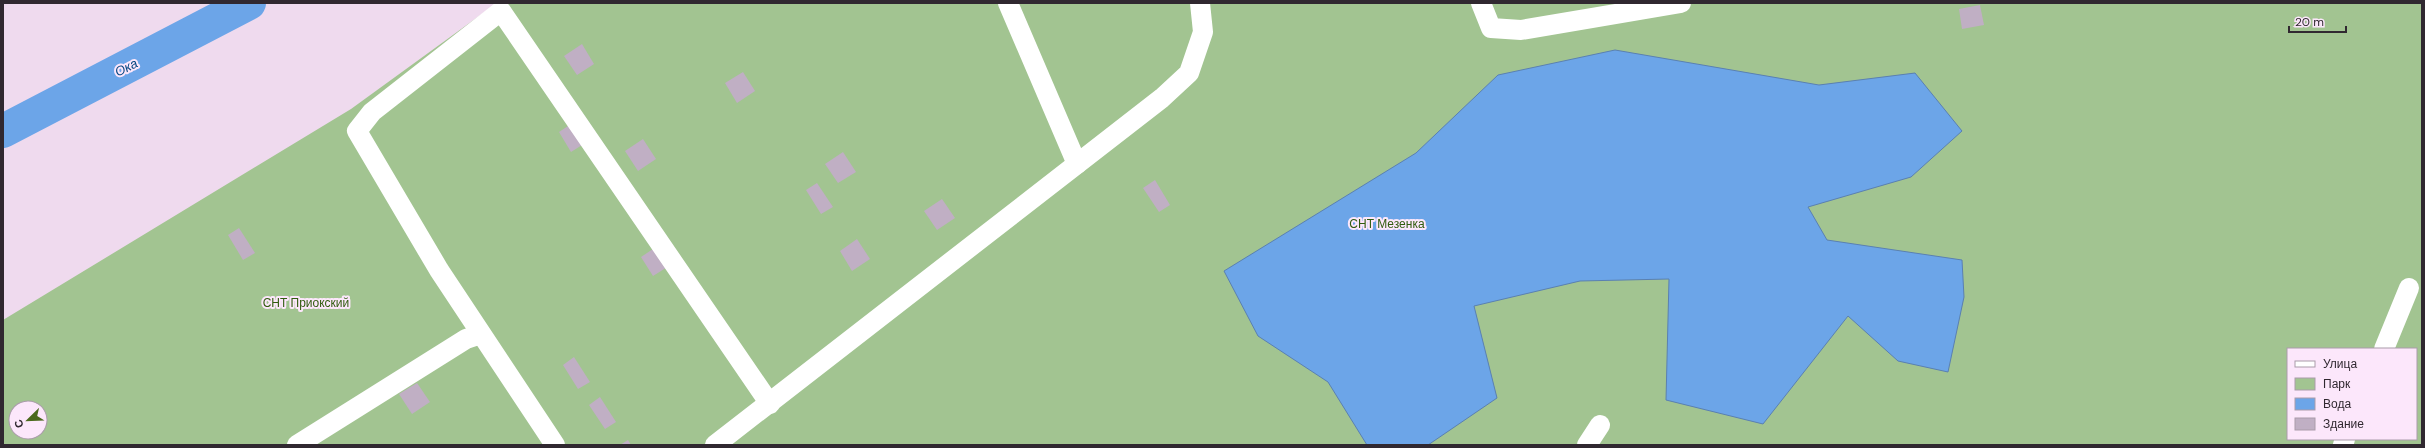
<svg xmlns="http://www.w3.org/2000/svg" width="2425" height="448" viewBox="0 0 2425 448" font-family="'DM Sans',sans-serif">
  <rect width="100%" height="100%" fill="#efdaee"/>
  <!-- green -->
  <path fill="#a2c491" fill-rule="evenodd" d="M497,3H2422V445H3V320L351,109ZM2288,349H2416V439H2288ZM16,408H40V432H16Z"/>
  <!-- water -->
  <polygon fill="#6ca5e8" stroke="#5a80b1" points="1615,50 1819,85 1915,73 1962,131 1911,177 1808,207 1827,240 1962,260 1964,297 1948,372 1898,361 1848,316 1763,424 1666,400 1669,279 1580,281 1474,306 1497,398 1428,445 1367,445 1328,382 1258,336 1224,271 1416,153 1498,75"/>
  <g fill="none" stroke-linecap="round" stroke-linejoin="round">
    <!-- river -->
    <polyline stroke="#6ca5e8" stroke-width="34" points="3,131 249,3"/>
  </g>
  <!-- building -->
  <g fill="#c0afc4">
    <polygon points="1980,5 1984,25 1962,29 1959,9"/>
    <polygon points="582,44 594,64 577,75 564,56"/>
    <polygon points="743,72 755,91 737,103 725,83"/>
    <polygon points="577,120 590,140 571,152 559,132"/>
    <polygon points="643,139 656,159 638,171 625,151"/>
    <polygon points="843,152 856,172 838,183 825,164"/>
    <polygon points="1155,180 1170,205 1159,212 1143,188"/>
    <polygon points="817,183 833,207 821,214 806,190"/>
    <polygon points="942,199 955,218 937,230 924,211"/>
    <polygon points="239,228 255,253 243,260 228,235"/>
    <polygon points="857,239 870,259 852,271 840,251"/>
    <polygon points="659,245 672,264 653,276 641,257"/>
    <polygon points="574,357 590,382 578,389 563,365"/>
    <polygon points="417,383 430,402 412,414 399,394"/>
    <polygon points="600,397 616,422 605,429 589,405"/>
    <polygon points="628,440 631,445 620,445"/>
  </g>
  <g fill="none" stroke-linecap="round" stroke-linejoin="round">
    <!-- minor -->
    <g stroke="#fff" stroke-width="20">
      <polyline points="1008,3 1077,164"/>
      <polyline points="1481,3 1491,28 1521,30 1681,3"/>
      <polyline points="2384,349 2409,288"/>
      <polyline points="297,445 466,339 481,334"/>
      <polyline points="555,445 439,270 357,131 372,112 501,11 770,404"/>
      <polyline points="715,445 1162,98 1189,73 1203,32 1200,3"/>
      <polyline points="1587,445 1600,425"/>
      <polyline points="2343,445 2345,439"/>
    </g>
  </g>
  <g text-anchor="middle" stroke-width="4" stroke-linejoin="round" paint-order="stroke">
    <!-- park labels -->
    <g font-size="12" fill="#305c0e" stroke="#fce7fb">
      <text x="1387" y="228">СНТ Мезенка</text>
      <text x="306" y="307">СНТ Приокский</text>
    </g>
    <!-- water labels -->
    <g font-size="13" font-style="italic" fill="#044580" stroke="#fce7fb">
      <text transform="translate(126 67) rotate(-27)" y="5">Ока</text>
    </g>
  </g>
  <!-- border -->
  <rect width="2425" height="448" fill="none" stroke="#302830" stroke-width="8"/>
  <!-- legend -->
  <rect x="2287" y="348" width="130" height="92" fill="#fce7fb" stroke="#aa9baa"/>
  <rect x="2295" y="361" width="20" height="6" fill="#ffffff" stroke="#aa9baa"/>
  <text x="2323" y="368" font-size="12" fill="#302830">Улица</text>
  <rect x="2295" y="378" width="20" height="12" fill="#a2c491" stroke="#aa9baa"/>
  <text x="2323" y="388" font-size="12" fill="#302830">Парк</text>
  <rect x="2295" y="398" width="20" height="12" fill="#6ca5e8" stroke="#aa9baa"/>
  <text x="2323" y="408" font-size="12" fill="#302830">Вода</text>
  <rect x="2295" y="418" width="20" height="12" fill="#c0afc4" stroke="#aa9baa"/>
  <text x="2323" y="428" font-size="12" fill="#302830">Здание</text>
  <!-- north arrow -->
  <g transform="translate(28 420) rotate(247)"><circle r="19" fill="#fce7fb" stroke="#aa9baa"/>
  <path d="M0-3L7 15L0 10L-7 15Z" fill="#4b691d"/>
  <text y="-6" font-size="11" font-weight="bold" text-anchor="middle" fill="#302830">С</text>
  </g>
  <!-- scale -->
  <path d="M2289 26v6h57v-6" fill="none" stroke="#302830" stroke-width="2"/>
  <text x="2295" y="26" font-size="12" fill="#302830" stroke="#fce7fb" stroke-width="3" paint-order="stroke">20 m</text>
</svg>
